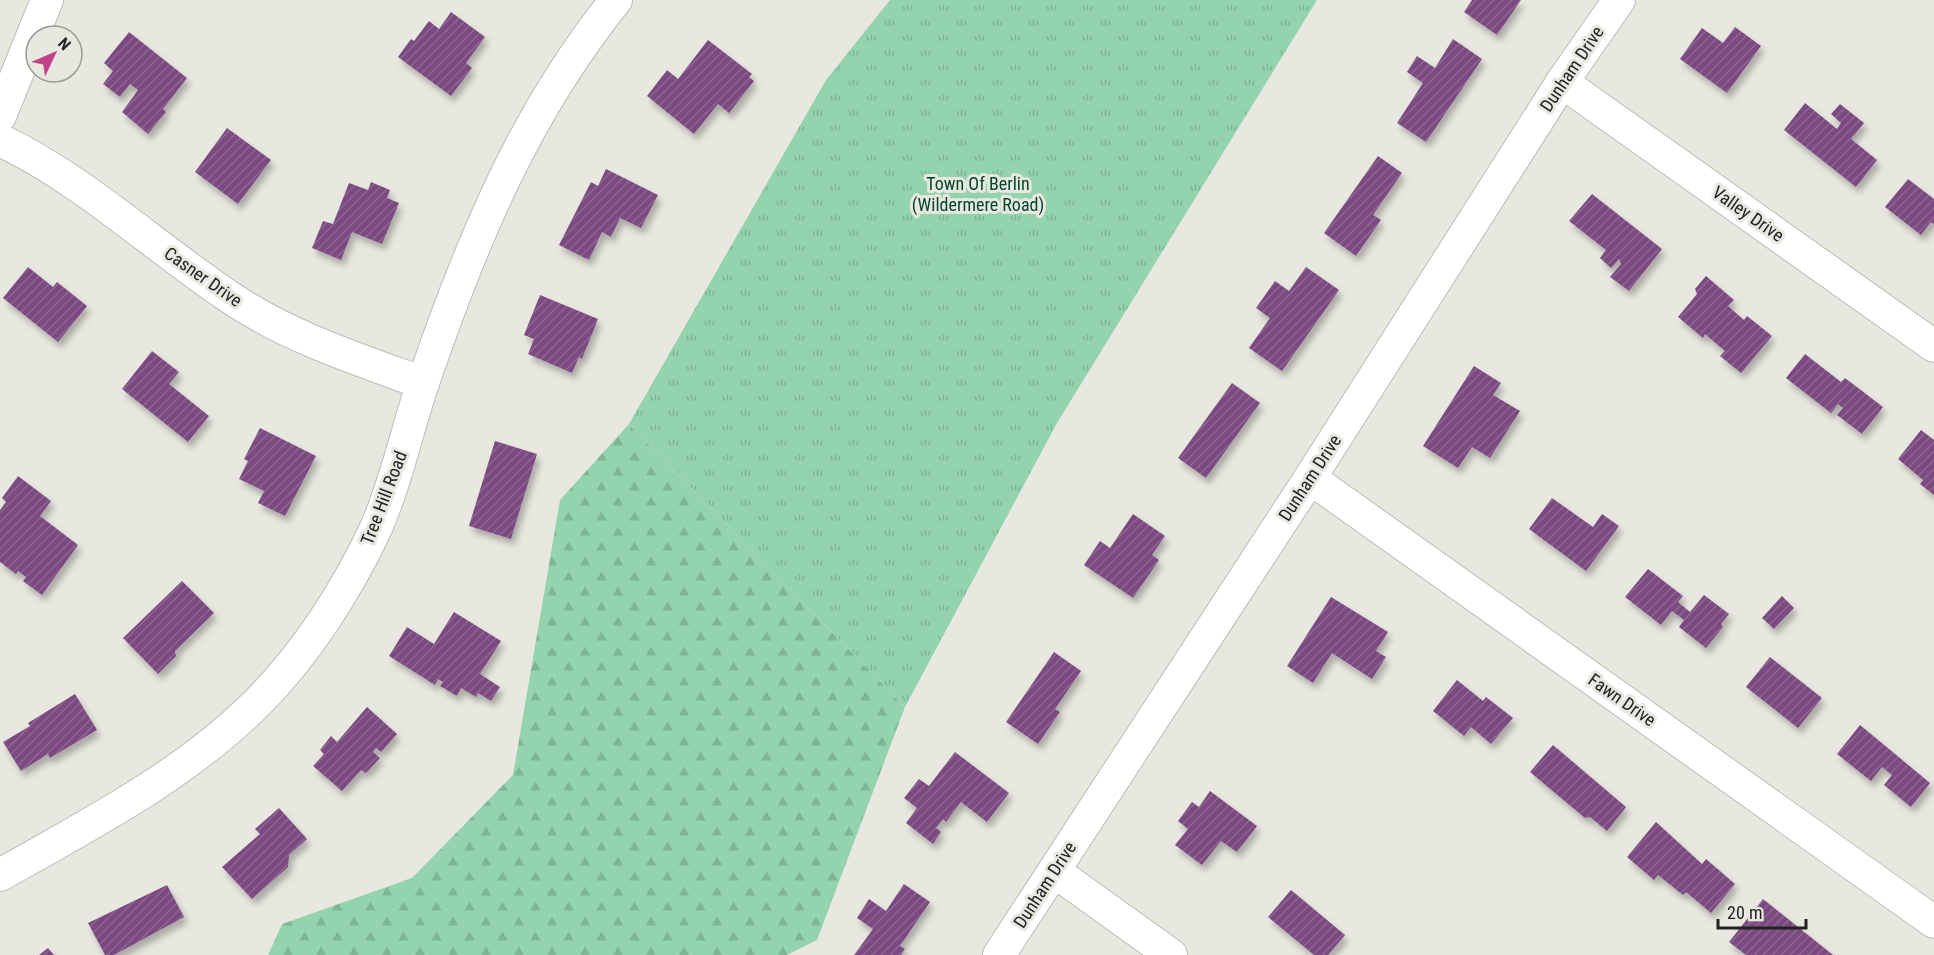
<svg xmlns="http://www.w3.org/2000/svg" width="1934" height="955" viewBox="0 0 1934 955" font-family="'Roboto Condensed',sans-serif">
  <defs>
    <pattern id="forest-firs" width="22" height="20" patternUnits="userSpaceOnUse" patternTransform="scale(1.5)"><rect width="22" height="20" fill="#93d3ae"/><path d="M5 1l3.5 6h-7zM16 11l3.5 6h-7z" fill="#7eb595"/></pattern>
    <pattern id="park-tufts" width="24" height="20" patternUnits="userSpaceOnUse" patternTransform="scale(1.5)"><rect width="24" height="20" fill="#93d3ae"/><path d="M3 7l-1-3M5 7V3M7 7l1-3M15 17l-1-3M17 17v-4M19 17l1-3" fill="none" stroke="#7eb595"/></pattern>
    <pattern id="building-hatch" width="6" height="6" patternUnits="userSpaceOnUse" patternTransform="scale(1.5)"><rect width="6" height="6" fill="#7c4a82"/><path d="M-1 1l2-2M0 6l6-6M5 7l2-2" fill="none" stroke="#8c6790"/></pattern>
    <filter id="shadow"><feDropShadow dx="3.5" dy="6" stdDeviation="3" flood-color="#0004"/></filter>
  </defs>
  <rect width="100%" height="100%" fill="#e9e8e0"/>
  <!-- forest -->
  <polygon fill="url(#forest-firs)" points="629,424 905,707 817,940 787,955 268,955 282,924 412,878 513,775 560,500"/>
  <!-- park -->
  <polygon fill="url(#park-tufts)" points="890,0 1317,0 1057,423 905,707 629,424 826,80"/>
  <!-- building -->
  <g fill="url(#building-hatch)" filter="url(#shadow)">
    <polygon points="1472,0 1521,0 1497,35 1464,12"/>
    <polygon points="451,12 485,37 466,63 472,68 451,96 398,57 411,39 414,41 429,21 439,29"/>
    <polygon points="1735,27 1761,46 1727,93 1680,59 1702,28 1723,43"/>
    <polygon points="129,32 187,78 163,109 166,112 148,134 122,112 138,90 130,84 120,97 103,84 113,71 104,63"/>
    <polygon points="1453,39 1482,59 1426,142 1397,123 1423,83 1407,72 1417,56 1435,68"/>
    <polygon points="708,40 752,74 749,77 754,81 729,113 718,104 694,134 647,96 667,70 678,79"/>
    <polygon points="1805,103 1837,129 1841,123 1831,114 1840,104 1864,123 1851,139 1877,160 1856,187 1784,130"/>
    <polygon points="227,128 271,160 238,204 195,172"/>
    <polygon points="1378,156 1402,173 1373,215 1381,220 1356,256 1324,233"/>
    <polygon points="606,169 658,195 641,228 620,218 611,237 602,232 589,260 559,245 591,182 598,186"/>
    <polygon points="1908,179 1934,199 1934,224 1931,222 1921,235 1885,207"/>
    <polygon points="371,182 390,190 387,198 399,203 382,244 352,232 341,260 312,248 323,221 333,224 349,183 368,190"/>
    <polygon points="1592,194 1662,249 1629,291 1610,277 1621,264 1619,259 1611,268 1600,258 1606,250 1569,221"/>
    <polygon points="28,267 53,287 57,282 87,306 58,342 3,298"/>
    <polygon points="1306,267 1339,290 1282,371 1249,348 1270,318 1256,308 1275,281 1289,291"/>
    <polygon points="1706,276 1734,300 1728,306 1744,320 1747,316 1772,336 1741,373 1720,356 1725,351 1705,334 1703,338 1678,317 1697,294 1695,289"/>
    <polygon points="540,295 598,319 582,359 579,357 572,373 528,354 534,339 524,335"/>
    <polygon points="152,351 179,372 169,384 209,416 188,442 122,389"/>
    <polygon points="1805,354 1841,382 1845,378 1883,407 1862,434 1837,415 1843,408 1838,404 1831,413 1786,378"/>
    <polygon points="1474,366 1501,383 1493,395 1520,411 1490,458 1472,447 1458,468 1423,446"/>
    <polygon points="1232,383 1260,403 1206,478 1178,458"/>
    <polygon points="260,428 316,456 285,516 258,503 264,491 239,479 248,461 244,459"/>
    <polygon points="1921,430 1934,440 1934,495 1920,484 1923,480 1898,459"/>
    <polygon points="495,441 537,454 511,539 469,526"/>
    <polygon points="18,476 51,501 40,516 78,545 42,595 23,581 26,577 18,571 16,574 0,562 0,510 6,502 2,498"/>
    <polygon points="1552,498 1593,527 1602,514 1619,526 1586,571 1529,529"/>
    <polygon points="1133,514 1165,536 1152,555 1159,560 1133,598 1084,565 1100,541 1110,548"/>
    <polygon points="1648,569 1683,596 1678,602 1690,612 1704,595 1729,614 1721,624 1723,627 1706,648 1679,627 1684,620 1672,611 1661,625 1625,597"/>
    <polygon points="182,581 214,613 175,651 176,656 158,674 123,638"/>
    <polygon points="1782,596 1794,608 1774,629 1762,618"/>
    <polygon points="1331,597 1388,632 1376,651 1386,657 1372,679 1332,653 1313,683 1287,666"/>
    <polygon points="454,612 501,641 480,674 500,687 491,701 478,693 476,697 461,688 457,696 440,686 443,682 438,679 435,685 389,656 407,627 434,644"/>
    <polygon points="1054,652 1081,671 1055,709 1060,712 1038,744 1006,722"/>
    <polygon points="1770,657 1822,698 1798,728 1746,687"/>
    <polygon points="1457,680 1483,701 1486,697 1513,718 1491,744 1471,727 1464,736 1433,711"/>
    <polygon points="75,694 97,730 50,758 48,754 21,771 3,742 30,726 28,723"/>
    <polygon points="367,707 397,734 381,752 376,748 373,752 380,758 366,773 361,770 342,791 313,766 324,754 320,750 331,736 337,742"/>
    <polygon points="1860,725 1930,783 1911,807 1884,785 1892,775 1882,767 1871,781 1837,754"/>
    <polygon points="1553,745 1626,807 1607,831 1590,817 1585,818 1530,772"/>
    <polygon points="955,752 1009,793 987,822 961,802 946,822 943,819 936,828 941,832 933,844 906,823 917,808 904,798 919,779 929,786"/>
    <polygon points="1210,791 1257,826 1237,852 1221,841 1202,865 1175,845 1188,829 1178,821 1192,802 1199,807"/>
    <polygon points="279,808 307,839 289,855 288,867 252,899 222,867 260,834 255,829"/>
    <polygon points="1656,822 1702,864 1706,859 1735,884 1711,913 1686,892 1683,895 1658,875 1654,880 1627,857"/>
    <polygon points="904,884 930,902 900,946 905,949 901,955 854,955 873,929 857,918 869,899 886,911"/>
    <polygon points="167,885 184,917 114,955 105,955 88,923"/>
    <polygon points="1291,890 1345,935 1328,955 1314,955 1268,917"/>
    <polygon points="1763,899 1833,955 1746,955 1729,942"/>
    <polygon points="48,948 54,955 39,955"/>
  </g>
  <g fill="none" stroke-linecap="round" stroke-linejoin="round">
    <!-- street casing -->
    <g stroke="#bdbcb5" stroke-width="34">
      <g id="street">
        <polyline points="1562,82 1934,346"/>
        <polyline points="0,116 47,0"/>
        <path d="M0,140C84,180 153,246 231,298C289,337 357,359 423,383"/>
        <polyline points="1310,478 1934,922"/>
        <polyline points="1054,871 1171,955"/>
        <path d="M0,875C90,824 184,776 258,702C306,654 347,590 376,528C397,480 407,429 424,380C471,243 524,114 616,0"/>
        <polyline points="999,955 1310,478 1562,82 1619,0"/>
      </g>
    </g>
    <!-- street -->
    <use href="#street" stroke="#fff" stroke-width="32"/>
  </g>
  <g text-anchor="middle" stroke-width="6" stroke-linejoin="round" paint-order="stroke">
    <!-- street labels -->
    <g font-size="18" fill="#22221f" stroke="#e9e8e0">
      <text transform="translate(1572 69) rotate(-56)" y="6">Dunham Drive</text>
      <text transform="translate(1748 214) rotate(35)" y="6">Valley Drive</text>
      <text transform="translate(203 277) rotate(35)" y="6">Casner Drive</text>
      <text transform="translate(1310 478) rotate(-57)" y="6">Dunham Drive</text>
      <text transform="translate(384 498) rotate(-69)" y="6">Tree Hill Road</text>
      <text transform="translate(1622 700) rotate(35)" y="6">Fawn Drive</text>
      <text transform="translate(1045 885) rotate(-57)" y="6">Dunham Drive</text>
    </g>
    <!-- park labels -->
    <g font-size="18" fill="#01482b" stroke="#e9e8e0">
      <text x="978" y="190">Town Of Berlin<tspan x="978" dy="21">(Wildermere Road)</tspan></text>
    </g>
  </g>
  <!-- north arrow -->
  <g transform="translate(54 54) rotate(46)"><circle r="28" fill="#e9e8e0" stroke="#999993" stroke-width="1.5"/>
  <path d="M0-4.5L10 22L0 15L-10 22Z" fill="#c2418b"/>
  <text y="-9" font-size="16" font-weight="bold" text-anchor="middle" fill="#22221f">N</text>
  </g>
  <!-- scale -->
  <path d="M1718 919v9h88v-9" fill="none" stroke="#22221f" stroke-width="3"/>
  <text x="1727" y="919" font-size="18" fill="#22221f" stroke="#e9e8e0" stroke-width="4.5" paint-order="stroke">20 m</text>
</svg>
